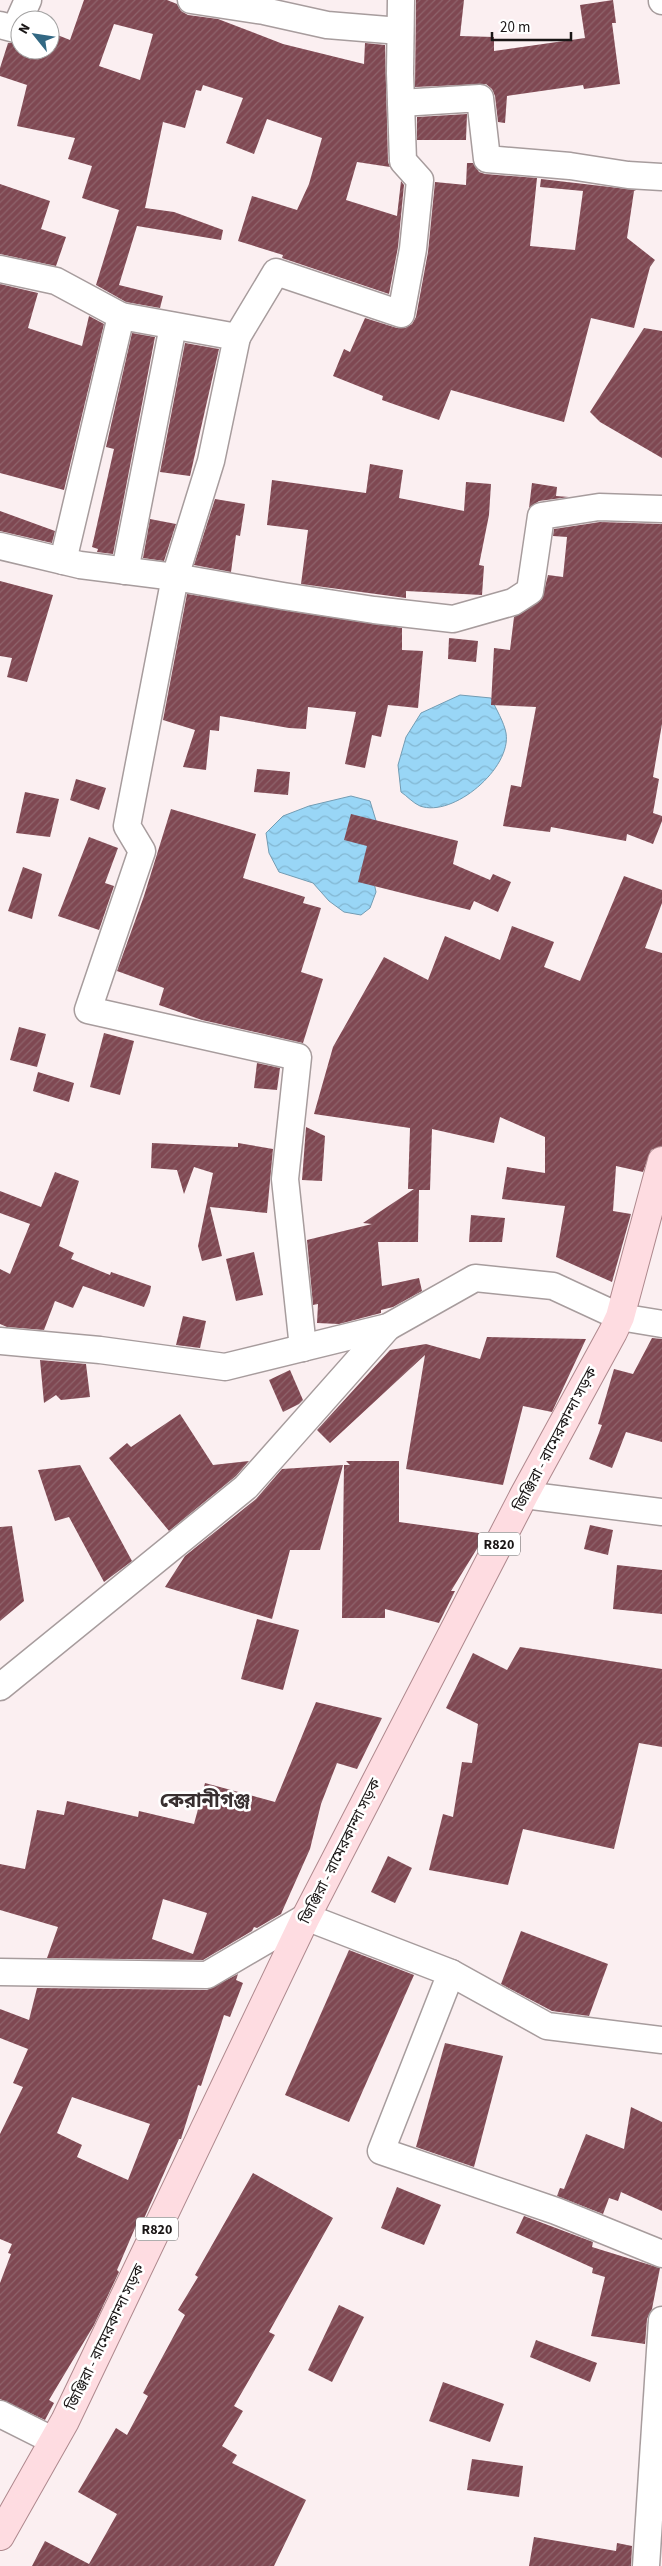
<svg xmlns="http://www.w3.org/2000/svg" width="662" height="2566" viewBox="0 0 662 2566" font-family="'Source Sans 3','Noto Sans Bengali',sans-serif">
  <defs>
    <pattern id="water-waves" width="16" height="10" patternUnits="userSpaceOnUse" patternTransform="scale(1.25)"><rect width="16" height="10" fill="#99d6f6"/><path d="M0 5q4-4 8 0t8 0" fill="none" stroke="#83b7d2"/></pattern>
    <pattern id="building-hatch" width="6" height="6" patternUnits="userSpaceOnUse" patternTransform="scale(1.25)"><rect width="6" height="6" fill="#7f4852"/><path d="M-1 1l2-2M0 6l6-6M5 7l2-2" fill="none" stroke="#8e646c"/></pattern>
  </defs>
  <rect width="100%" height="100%" fill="#fbeff1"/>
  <!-- water -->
  <g fill="url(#water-waves)" stroke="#739cb3">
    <path d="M460,695L491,698C496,709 504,722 506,733C512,768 453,818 420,806C413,803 407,796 401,792L398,765L406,737L421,713Z"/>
    <polygon points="351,796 370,801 377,824 373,878 376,892 370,908 361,915 344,912 329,901 313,883 279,872 269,853 266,833 283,816 309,806"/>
  </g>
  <!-- building -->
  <g fill="url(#building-hatch)" fill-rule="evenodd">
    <path d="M84,0H167L177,4L181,11L188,15L218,19L283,44L364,64L365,43L385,45L388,162L390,167L357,162L346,200L397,216L401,181L404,185L398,247L389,294L282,258L283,255L238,241L252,196L297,210L309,184L322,138L267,119L254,154L226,143L243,98L203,85L201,91L196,90L185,128L163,122L145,208L174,212L223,230L221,240L137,226L119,285L163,296L160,308L126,302L96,285L119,210L82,198L92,166L68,159L75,138L17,126L27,85L0,76V68L8,43H20V50H50V32L70,40ZM114,24L153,34L140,80L99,66Z"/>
    <polygon points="416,0 464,0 460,36 494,37 494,51 585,38 580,5 613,0 616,23 612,23 620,84 584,89 583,85 507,96 505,123 498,122 495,96 492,89 486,84 415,87"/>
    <polygon points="467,114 466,140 417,140 417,117"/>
    <polygon points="467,163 473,163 479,172 485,174 537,178 530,246 575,250 583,191 540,187 541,179 636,190 634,191 627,238 655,260 650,267 634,328 591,318 564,422 451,390 439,420 382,400 383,396 333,376 344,349 350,352 365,318 397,328 405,328 412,324 416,317 428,252 435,182 466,185"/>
    <polygon points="0,184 50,201 41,229 66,237 56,266 0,254"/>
    <polygon points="0,284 38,293 28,328 82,346 89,316 104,324 64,490 0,473"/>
    <polygon points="644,328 662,331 662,458 600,422 590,412"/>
    <polygon points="132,333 155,337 113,554 97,552 98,549 92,547 114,449 106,447"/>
    <polygon points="185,343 219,349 190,476 160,472"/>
    <polygon points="370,464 403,470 399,498 464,511 466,482 491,484 489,515 479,565 484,566 482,595 406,591 406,598 301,584 308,530 267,525 272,480 366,493"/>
    <polygon points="532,483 557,487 556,496 569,497 539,501 529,508"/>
    <polygon points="215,499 245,504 240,536 236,535 231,572 194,565"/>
    <polygon points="0,511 55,531 52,543 0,531"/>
    <polygon points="150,519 176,524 164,561 143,558"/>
    <polygon points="600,522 662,524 662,724 653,777 659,779 653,813 662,816 662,821 653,844 627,834 626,841 551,827 550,832 503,826 511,785 521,787 536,707 491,705 494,648 510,650 514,617 542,599 548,575 563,577 567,537 553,536 554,529"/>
    <polygon points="0,581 53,595 27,682 7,677 12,658 0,656"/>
    <polygon points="187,594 402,628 402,650 423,651 418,708 388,705 381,737 372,735 365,768 345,764 356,712 308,707 306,729 289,728 220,716 219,731 210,730 206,770 183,767 195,730 163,720"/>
    <polygon points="449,638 478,641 476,662 448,659"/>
    <polygon points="257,769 290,772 288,795 254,792"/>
    <polygon points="76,779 106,788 99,810 70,800"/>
    <polygon points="25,792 59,799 50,837 16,833"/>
    <polygon points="171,809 256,834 243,878 305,897 303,903 321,908 301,972 323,979 303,1043 202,1020 159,1005 164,988 117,971 144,896"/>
    <polygon points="351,814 458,841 453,864 490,880 493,874 511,882 498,912 474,901 470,910 358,882 367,846 344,840"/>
    <polygon points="89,837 118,848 105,883 114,886 99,930 58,916"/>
    <polygon points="23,867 42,874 32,919 8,911"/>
    <polygon points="624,876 662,890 662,903 645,948 662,953 662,1146 651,1150 643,1172 616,1166 613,1211 631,1214 612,1282 556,1257 565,1206 502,1199 507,1167 545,1173 545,1137 500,1117 494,1143 432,1129 430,1190 419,1190 418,1242 378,1242 382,1286 419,1278 422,1291 393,1307 381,1310 381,1313 339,1324 317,1323 318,1304 313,1305 307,1240 372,1224 363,1223 414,1189 408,1189 410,1128 314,1114 333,1047 384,957 428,980 445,936 500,960 512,926 554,942 544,967 580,981"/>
    <polygon points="19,1027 46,1034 37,1067 10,1060"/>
    <polygon points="104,1033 134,1041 120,1095 90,1087"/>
    <polygon points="257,1063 280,1068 277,1090 254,1088"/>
    <polygon points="38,1072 74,1083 69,1102 33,1091"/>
    <polygon points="306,1127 325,1136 322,1181 302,1180"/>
    <polygon points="152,1143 238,1147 238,1143 273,1149 267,1213 210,1207 222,1256 202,1261 198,1246 213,1173 194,1167 184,1194 177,1170 151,1168"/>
    <polygon points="55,1172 79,1181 59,1246 74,1253 71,1259 110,1275 111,1272 151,1286 150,1292 144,1307 83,1286 73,1308 55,1301 44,1330 7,1327 0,1324 0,1269 10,1274 30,1224 0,1213 0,1191 41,1207"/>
    <polygon points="471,1215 505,1218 502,1242 469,1242"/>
    <polygon points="254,1252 263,1295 236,1301 226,1259"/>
    <polygon points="183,1316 206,1321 200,1348 176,1345"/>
    <polygon points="487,1337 586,1339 552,1412 523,1406 503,1485 406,1469 425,1355 330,1443 317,1430 390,1350 426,1344 480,1359"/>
    <polygon points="652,1338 662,1339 662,1442 626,1432 612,1468 589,1459 602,1425 598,1424 614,1369 633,1374"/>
    <polygon points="40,1360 86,1364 90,1397 61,1400 56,1395 44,1403"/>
    <polygon points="290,1370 303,1400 299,1404 283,1412 269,1380"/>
    <polygon points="180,1414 213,1465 249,1461 236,1476 169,1531 109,1458 127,1443 131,1447"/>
    <polygon points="346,1461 399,1461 399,1522 486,1534 451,1591 455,1591 439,1623 385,1609 385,1618 342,1618 344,1465 350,1465"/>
    <polygon points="80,1465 132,1561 104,1582 69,1517 55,1521 38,1470"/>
    <polygon points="343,1465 320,1550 290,1550 272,1619 165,1587 185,1556 256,1499 282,1469"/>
    <polygon points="590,1525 613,1530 608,1555 584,1549"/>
    <polygon points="12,1526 24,1601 0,1621 0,1527"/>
    <polygon points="617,1565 662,1570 662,1614 613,1609"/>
    <polygon points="257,1619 299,1630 283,1690 241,1679"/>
    <polygon points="520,1647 662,1669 662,1747 639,1743 614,1849 523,1829 508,1885 429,1870 443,1814 453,1817 462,1762 472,1763 478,1724 446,1708 473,1653 507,1670"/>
    <path d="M316,1702L382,1718L357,1769L337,1763L321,1804L310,1849L281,1914L257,1928L254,1927L252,1931L203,1960L47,1958L58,1927L0,1910V1864L25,1869L37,1810L64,1815L67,1801L138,1817L139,1811L194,1824L205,1783L275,1802ZM163,1899L207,1913L193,1954L152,1939Z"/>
    <polygon points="388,1856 412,1868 395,1903 371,1892"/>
    <polygon points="521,1931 608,1964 589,2016 552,2011 501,1984"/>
    <polygon points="349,1950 414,1975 349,2122 285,2095"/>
    <path d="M238,1974L236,1980L243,1983L230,2017L224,2015L201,2086L198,2085L181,2139H179L142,2223L138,2221L117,2270L119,2272L94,2325L49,2400L54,2403L45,2420L0,2399V2283L11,2254L8,2253L12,2244L0,2239V2134L23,2087L13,2083L28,2049L0,2038V2009L29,2020L37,1988L207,1990ZM72,2097L150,2124L128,2180L77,2157L82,2145L57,2133Z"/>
    <polygon points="445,2043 503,2056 474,2167 416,2147"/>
    <polygon points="631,2107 662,2122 662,2211 621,2192 618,2201 609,2198 603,2214 557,2196 560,2188 564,2189 586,2134 624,2149"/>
    <polygon points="253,2173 333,2218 269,2332 275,2335 234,2406 243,2411 222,2446 237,2455 232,2463 306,2500 274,2566 32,2566 45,2541 89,2564 117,2514 78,2492 116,2428 127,2435 148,2396 143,2393 185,2315 178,2310 198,2277 195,2275"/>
    <polygon points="397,2187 441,2205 424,2245 381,2228"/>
    <polygon points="524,2216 593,2242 592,2247 660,2268 652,2309 647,2319 645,2344 591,2336 605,2277 592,2273 593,2268 516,2233"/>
    <polygon points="339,2305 364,2317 332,2382 308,2370"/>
    <polygon points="536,2340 597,2363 590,2382 530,2357"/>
    <polygon points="443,2382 504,2404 490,2442 429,2421"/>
    <polygon points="472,2459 523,2466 519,2497 467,2490"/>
    <polygon points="534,2537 616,2551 617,2543 632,2546 631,2566 529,2566"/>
  </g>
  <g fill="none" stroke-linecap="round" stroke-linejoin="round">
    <!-- minor casing -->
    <g stroke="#a79c9d" stroke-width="29">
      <g id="minor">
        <polyline points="191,0 264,11 327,25 400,31"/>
        <polyline points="662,0 662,1"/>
        <polyline points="0,25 15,29 28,0"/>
        <polyline points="401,103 480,98 487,159 570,166 628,175 662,177"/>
        <polyline points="0,269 56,281 121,316 237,337 211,461 175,577 127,826 142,851 88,1010 298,1057 285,1179 303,1348"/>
        <polyline points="237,337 276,272 401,314 413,249 420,180 403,161 400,73 401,0"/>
        <polyline points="0,546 80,565 175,577 283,596 374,610 453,619 513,602 530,591 541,516 599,507 662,509"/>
        <polyline points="63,561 121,316"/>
        <polyline points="125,571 173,326"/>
        <polyline points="0,1341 100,1350 225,1367 388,1327 475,1278 553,1286 620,1317 662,1324"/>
        <polyline points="524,1495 662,1512"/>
        <polyline points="0,1687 246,1487 388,1327"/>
        <polyline points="0,1972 207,1975 306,1917 451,1973 381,2151 556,2211 662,2254"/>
        <polyline points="451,1973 547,2026 662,2040"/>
        <polyline points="0,2414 54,2441"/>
        <polyline points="646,2566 662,2320"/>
      </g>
    </g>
    <!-- primary casing -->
    <g stroke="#ae888d" stroke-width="30">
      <polyline id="primary" points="0,2536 65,2421 306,1917 524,1495 613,1332 620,1317 662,1161"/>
    </g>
    <!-- minor -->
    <use href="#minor" stroke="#fff" stroke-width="26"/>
    <!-- primary -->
    <use href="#primary" stroke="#fedce1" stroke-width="28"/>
  </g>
  <g text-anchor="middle" stroke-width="5" stroke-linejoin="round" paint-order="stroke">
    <!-- shield labels -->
    <g fill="#fff" stroke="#5f5c5c" stroke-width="1">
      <rect x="478" y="1532.5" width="42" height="23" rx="4"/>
      <rect x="136" y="2217.5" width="42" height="23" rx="4"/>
    </g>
    <g font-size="14" font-weight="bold" fill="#1a1616">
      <text x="499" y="1549">R820</text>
      <text x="157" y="2234">R820</text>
    </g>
    <!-- street labels -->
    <g font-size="15" fill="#1a1616" stroke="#fff">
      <text transform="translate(555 1439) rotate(-62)" y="5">জিঞ্জিরা - রামেরকান্দা সড়ক</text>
      <text transform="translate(340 1851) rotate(-63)" y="5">জিঞ্জিরা - রামেরকান্দা সড়ক</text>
      <text transform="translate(105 2337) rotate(-64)" y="5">জিঞ্জিরা - রামেরকান্দা সড়ক</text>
    </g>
    <!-- district labels -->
    <g font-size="20" font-weight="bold" fill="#382f30" stroke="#fff">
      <text x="205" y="1807">কেরানীগঞ্জ</text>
    </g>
  </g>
  <!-- north arrow -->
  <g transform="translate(35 35) rotate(300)"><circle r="24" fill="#ffffff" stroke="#a3a2a2"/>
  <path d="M0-4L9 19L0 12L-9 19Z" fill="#326883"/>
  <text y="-8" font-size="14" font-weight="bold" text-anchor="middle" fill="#1a1616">N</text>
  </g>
  <!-- scale -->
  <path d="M492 32v8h79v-8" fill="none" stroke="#1a1616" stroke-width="2.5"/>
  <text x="500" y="32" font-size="15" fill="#1a1616" stroke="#ffffff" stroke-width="4" paint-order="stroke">20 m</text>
</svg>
